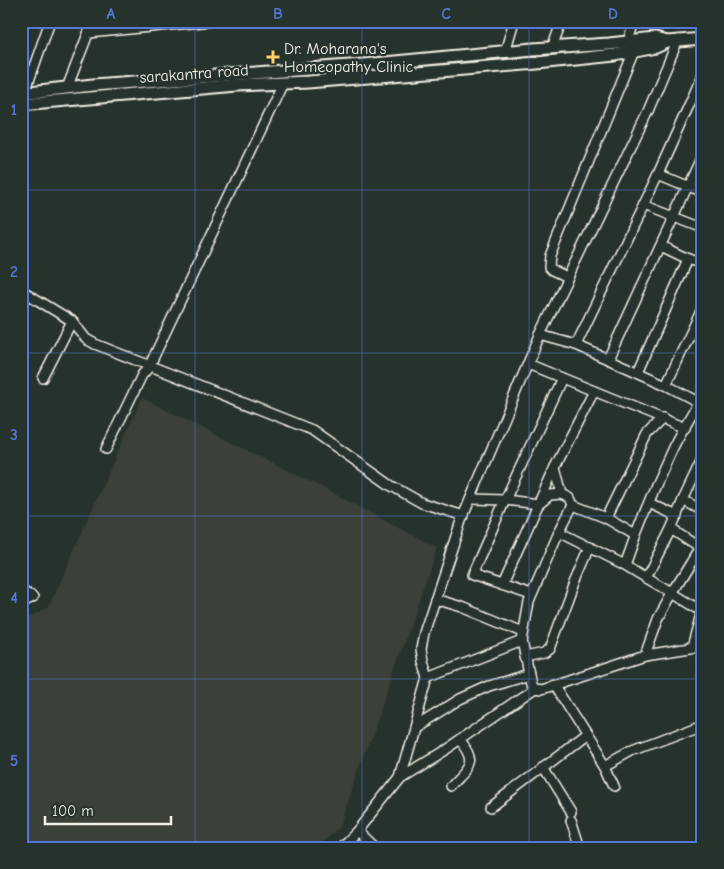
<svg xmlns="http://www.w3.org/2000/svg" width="724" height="869" viewBox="0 0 724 869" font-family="'Comic Neue',sans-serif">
  <rect width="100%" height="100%" fill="#26332d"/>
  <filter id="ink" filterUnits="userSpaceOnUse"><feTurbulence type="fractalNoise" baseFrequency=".02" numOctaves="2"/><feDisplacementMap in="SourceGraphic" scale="10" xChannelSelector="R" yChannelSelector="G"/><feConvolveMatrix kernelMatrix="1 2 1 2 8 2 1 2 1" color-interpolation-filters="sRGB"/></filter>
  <g filter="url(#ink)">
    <!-- built -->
    <polygon fill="#3a4138" points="142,398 319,486 437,548 339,827 316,848 21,848 21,621 48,608"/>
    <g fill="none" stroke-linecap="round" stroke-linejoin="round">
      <!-- minor casing -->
      <g stroke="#f4f1e8" stroke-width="12">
        <g id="minor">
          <polyline points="89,33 212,21"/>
          <polyline points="628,42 634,21"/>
          <polyline points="552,48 562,21"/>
          <polyline points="505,52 514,21"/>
          <polyline points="67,88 93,21"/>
          <polyline points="25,92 50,21"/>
          <polyline points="658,174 703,193"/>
          <polyline points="643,205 703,228"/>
          <polyline points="688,259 703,264"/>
          <polyline points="567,277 552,270 549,267 550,256 634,51"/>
          <polyline points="21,290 72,321 86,339 95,344 312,430 390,485 422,503 464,516"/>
          <polyline points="540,335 576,345 658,174 703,74"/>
          <polyline points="576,345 666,385 698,402"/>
          <polyline points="608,359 703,154"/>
          <polyline points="528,364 562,378 505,500 472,575 531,595"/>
          <polyline points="638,372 688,259 661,246"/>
          <polyline points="43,378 72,321"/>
          <polyline points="666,385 703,307"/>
          <polyline points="594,391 685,428"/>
          <polyline points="106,449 142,375 149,367 283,83"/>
          <polyline points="555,467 562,494 570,498 573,505 606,518 635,535"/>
          <polyline points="471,499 505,500 539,504 550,495 562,494"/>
          <polyline points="683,500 703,511"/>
          <polyline points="649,503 677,516"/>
          <polyline points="606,518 647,434 663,418"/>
          <polyline points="671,529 703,550"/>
          <polyline points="559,532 573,505"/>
          <polyline points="625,565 559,532 529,602 522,641 531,683 535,688 541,689 645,655 703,646"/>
          <polyline points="646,578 671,529 683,500 703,458"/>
          <polyline points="502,585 555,467 594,391 562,378"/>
          <polyline points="21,590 33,598 21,604"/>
          <polyline points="435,599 462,607 523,632"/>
          <path d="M701,611C676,594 650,581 625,565C638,527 653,490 670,454C679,433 693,414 703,393"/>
          <polyline points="692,647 703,607"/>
          <polyline points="645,655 658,619 673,592 700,548"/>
          <polyline points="525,657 544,653 550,649 575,582 590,547"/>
          <polyline points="428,678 522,641"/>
          <polyline points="553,684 605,766 614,786"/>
          <polyline points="415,727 460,699 489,686 529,674"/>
          <polyline points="605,766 632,751 703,724"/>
          <polyline points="543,767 571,812"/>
          <polyline points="400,777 428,678 423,661 421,649 424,633 461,521 540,335 648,111 678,40"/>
          <path d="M451,786C469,766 480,763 460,739"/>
          <polyline points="491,807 585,736"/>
          <polyline points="571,820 580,848"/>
          <polyline points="357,831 375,848"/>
          <polyline points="340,848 357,831 400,777 444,750 535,688"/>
        </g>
      </g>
      <!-- tertiary casing -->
      <g stroke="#f4f1e8" stroke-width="15">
        <g id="tertiary">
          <polyline points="21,93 93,85 363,65 533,49 609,44 655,39 667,42 703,39"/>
          <polyline points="21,104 237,85 308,82 537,63 615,55 656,47 667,42"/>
        </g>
      </g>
      <!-- minor -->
      <use href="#minor" stroke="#26332d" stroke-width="9"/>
      <!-- tertiary -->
      <use href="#tertiary" stroke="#26332d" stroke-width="11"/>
    </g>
  </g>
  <!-- grid -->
  <path fill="none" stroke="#5377dc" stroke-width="1" stroke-opacity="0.55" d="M195,21V848M362,21V848M529,21V848M21,190H703M21,353H703M21,516H703M21,679H703"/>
  <!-- markers -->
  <path fill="#ffd166" stroke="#26332d" stroke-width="2" d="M270.5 49.5h5v5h5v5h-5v5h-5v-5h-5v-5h5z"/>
  <g text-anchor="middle" stroke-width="4.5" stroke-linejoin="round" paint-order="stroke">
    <!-- poi labels -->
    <g font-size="16" fill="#f4f1e8" stroke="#26332d" text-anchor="start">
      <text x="284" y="54">Dr. Moharana's<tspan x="284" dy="18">Homeopathy Clinic</tspan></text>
    </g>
    <!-- street labels -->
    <g font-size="16" fill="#f4f1e8" stroke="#26332d">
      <text transform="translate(194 73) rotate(-4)" y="6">sarakantra road</text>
    </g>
  </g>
  <!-- margin -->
  <rect width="724" height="869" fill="none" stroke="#26332d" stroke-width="55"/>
  <!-- scale -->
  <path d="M45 816v8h126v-8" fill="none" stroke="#f4f1e8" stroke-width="2.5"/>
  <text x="52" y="816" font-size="15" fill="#f4f1e8" stroke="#26332d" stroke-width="4" paint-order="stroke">100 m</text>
  <rect x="28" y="28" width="668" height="814" fill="none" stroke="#5377dc" stroke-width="2"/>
  <g font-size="16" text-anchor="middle" font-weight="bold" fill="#5377dc">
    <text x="111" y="19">A</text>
    <text x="278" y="19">B</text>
    <text x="446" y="19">C</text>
    <text x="613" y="19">D</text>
    <text x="14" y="115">1</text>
    <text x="14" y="277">2</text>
    <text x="14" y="440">3</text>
    <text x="14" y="603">4</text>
    <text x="14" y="766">5</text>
  </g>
</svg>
